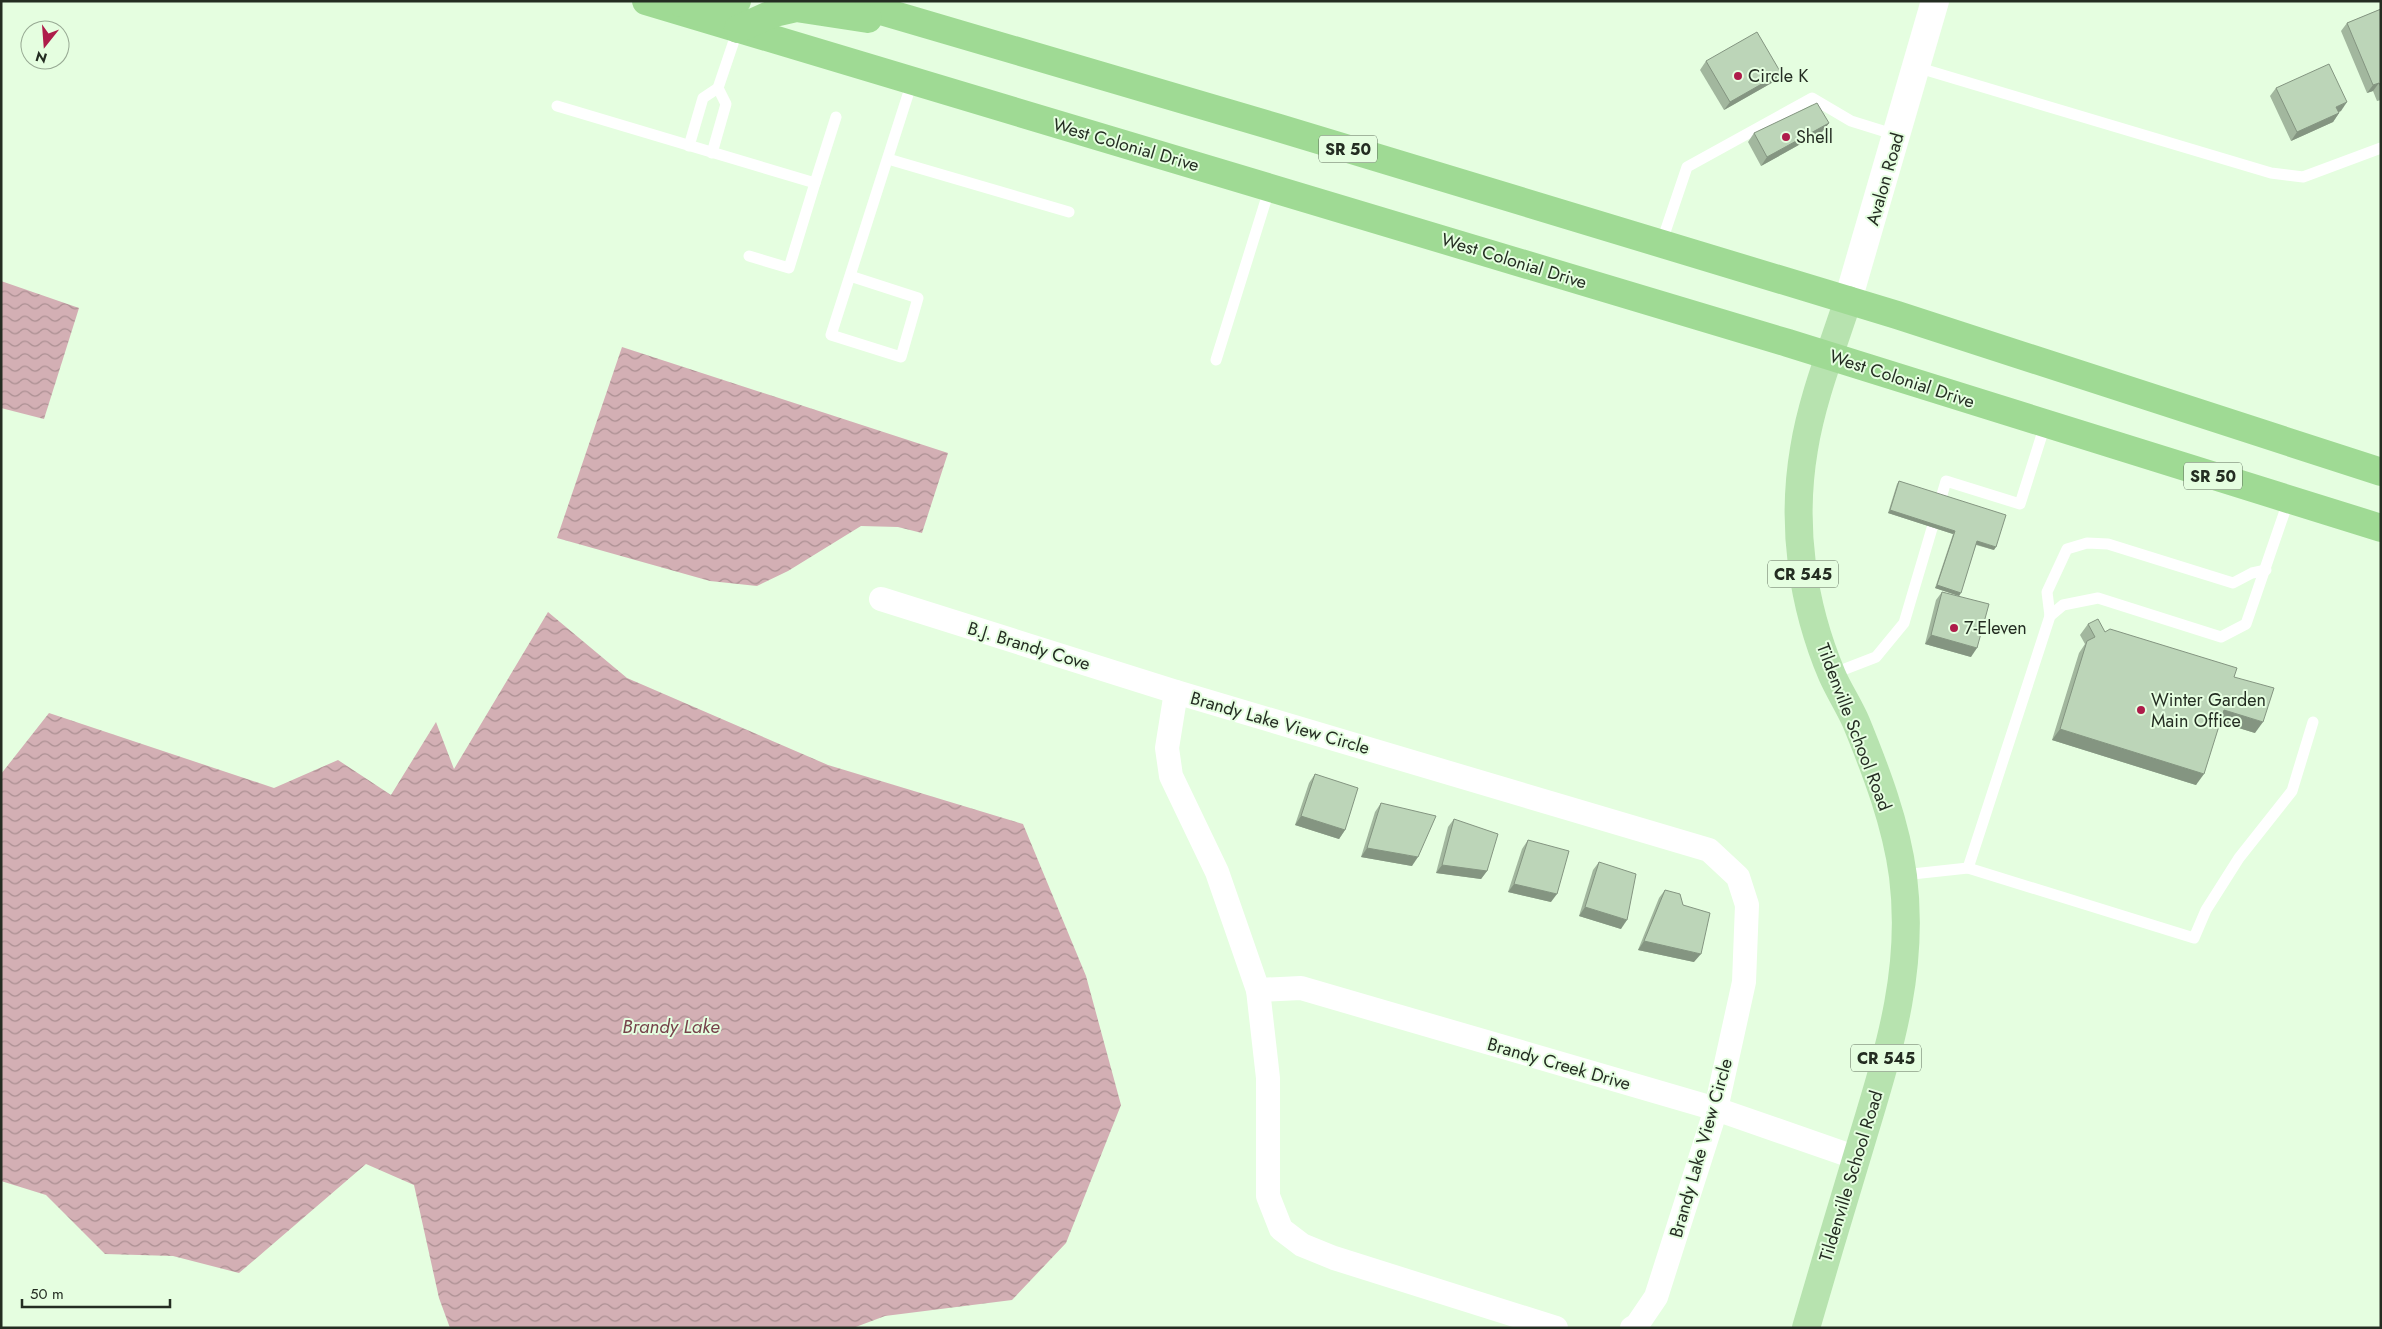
<svg xmlns="http://www.w3.org/2000/svg" width="2382" height="1329" viewBox="0 0 2382 1329" font-family="Jost,sans-serif">
  <defs>
    <pattern id="water-waves" width="16" height="10" patternUnits="userSpaceOnUse" patternTransform="scale(1.25)"><rect width="16" height="10" fill="#d3afb4"/><path d="M0 5q4-4 8 0t8 0" fill="none" stroke="#ab8f92"/></pattern>
  </defs>
  <rect width="100%" height="100%" fill="#e5fee0"/>
  <!-- water -->
  <g fill="url(#water-waves)">
    <polygon points="1,281 79,308 44,419 1,408"/>
    <polygon points="622,347 948,453 922,533 898,527 861,526 788,571 757,586 710,581 557,538"/>
    <polygon points="548,612 627,678 828,765 1023,824 1086,976 1121,1105 1066,1243 1012,1300 885,1316 853,1328 450,1328 439,1298 414,1185 366,1164 239,1273 173,1256 105,1254 46,1195 1,1181 1,774 49,713 274,788 338,760 391,795 436,722 454,769"/>
  </g>
  <g fill="none" stroke-linecap="round" stroke-linejoin="round">
    <!-- service -->
    <g stroke="#fff" stroke-width="11">
      <polyline points="1916,67 2271,173 2303,177 2381,148"/>
      <polyline points="557,106 815,183 789,268 749,256"/>
      <polyline points="689,146 703,98 718,88 738,29"/>
      <polyline points="712,153 726,104 718,88"/>
      <polyline points="888,159 1069,212"/>
      <polyline points="815,183 836,117"/>
      <polyline points="1661,244 1687,167 1812,98 1851,121 1896,135"/>
      <polyline points="850,276 918,298 901,357 831,335 912,82"/>
      <polyline points="1216,360 1270,187"/>
      <polyline points="2289,499 2246,624 2221,637 2098,598 2063,605 2050,616 1968,868 2194,938 2206,910 2239,858 2292,791 2313,722"/>
      <polyline points="2050,616 2047,592 2067,549 2087,543 2108,544 2233,583 2252,573 2266,570"/>
      <polyline points="1832,674 1876,657 1904,623 1946,481 2020,504 2045,425"/>
      <polyline points="1903,875 1968,868"/>
    </g>
    <!-- minor -->
    <g stroke="#fff" stroke-width="24">
      <polyline points="881,599 1176,692 1709,850 1738,877 1747,905 1744,982 1716,1109 1656,1297 1637,1325 1632,1328"/>
      <polyline points="1176,692 1167,748 1171,776 1217,872 1258,990 1268,1078 1268,1196 1281,1229 1302,1245 1334,1258 1556,1328"/>
      <polyline points="1258,990 1301,988 1716,1109 1857,1158"/>
    </g>
    <!-- secondary -->
    <polyline stroke="#fff" stroke-width="28" points="1848,300 1935,1"/>
    <!-- primary -->
    <path stroke="#b7e3af" stroke-width="28" d="M1806,1328C1824,1266 1842,1205 1861,1143C1888,1053 1915,972 1903,876C1896,823 1876,771 1856,722C1849,706 1839,691 1832,675C1802,604 1791,525 1804,449C1812,399 1832,349 1848,300"/>
    <!-- trunk -->
    <g stroke="#9fda94" stroke-width="28">
      <polyline points="646,1 1788,343 2381,528"/>
      <polyline points="847,1 1279,128 1897,315 2381,472"/>
      <polyline points="681,3 731,3 737,1"/>
      <polyline points="738,29 774,13 796,8 868,19"/>
    </g>
  </g>
  <!-- wall -->
  <g fill="#a2b79e">
    <polygon points="2381,9 2381,100 2377,101 2373,91 2367,93 2341,31 2347,23"/>
    <polygon points="1706,61 1781,73 1775,81 1724,110 1700,70"/>
    <polygon points="2276,88 2341,111 2338,112 2339,113 2333,122 2291,141 2270,96"/>
    <polygon points="1829,123 1822,132 1761,166 1748,142 1754,133"/>
    <polygon points="1899,481 1994,550 1976,545 1959,596 1935,588 1953,534 1888,513 1897,484"/>
    <polygon points="1942,592 1971,657 1925,644 1936,600"/>
    <polygon points="2088,624 2105,632 2234,677 2255,733 2220,722 2196,785 2052,740 2079,653 2085,644 2080,635"/>
    <polygon points="1315,774 1345,830 1339,839 1295,825 1309,783"/>
    <polygon points="1381,803 1412,866 1361,857 1375,812"/>
    <polygon points="1454,819 1487,871 1481,879 1436,873 1448,827"/>
    <polygon points="1528,840 1551,902 1508,892 1522,849"/>
    <polygon points="1599,862 1621,929 1579,916 1593,870"/>
    <polygon points="1665,890 1683,905 1694,962 1638,950 1659,898"/>
  </g>
  <!-- shaded-wall -->
  <g fill="#849581">
    <polygon points="1781,73 1775,81 1724,110 1730,102"/>
    <polygon points="2379,83 2373,91 2367,93 2373,85"/>
    <polygon points="2347,102 2341,111 2330,116 2336,107"/>
    <polygon points="2339,113 2333,122 2291,141 2297,132"/>
    <polygon points="1829,123 1822,132 1761,166 1767,157"/>
    <polygon points="1890,510 1955,531 1953,534 1888,513"/>
    <polygon points="1977,541 1996,547 1994,550 1975,544"/>
    <polygon points="1937,585 1961,593 1959,596 1935,588"/>
    <polygon points="1931,635 1977,648 1971,657 1925,644"/>
    <polygon points="2224,710 2263,722 2255,733 2216,721"/>
    <polygon points="2060,729 2204,774 2196,785 2052,740"/>
    <polygon points="1301,816 1345,830 1339,839 1295,825"/>
    <polygon points="1367,848 1418,857 1412,866 1361,857"/>
    <polygon points="1442,865 1487,871 1481,879 1436,873"/>
    <polygon points="1514,884 1557,894 1551,902 1508,892"/>
    <polygon points="1585,907 1627,920 1621,929 1579,916"/>
    <polygon points="1644,941 1701,954 1694,962 1638,950"/>
  </g>
  <!-- building -->
  <g fill="#bcd5b8" stroke="#849581">
    <polygon points="2381,9 2381,87 2379,83 2373,85 2347,23"/>
    <polygon points="1757,32 1781,73 1730,102 1706,61"/>
    <polygon points="2329,64 2347,102 2336,107 2339,113 2297,132 2276,88"/>
    <polygon points="1817,103 1829,123 1767,157 1754,133"/>
    <polygon points="1899,481 2006,515 1996,547 1977,541 1961,593 1937,585 1955,531 1890,510"/>
    <polygon points="1942,592 1989,604 1977,648 1931,635"/>
    <polygon points="2098,619 2105,632 2110,629 2237,668 2234,677 2274,688 2263,722 2224,710 2204,774 2060,729 2087,641 2095,637 2088,624"/>
    <polygon points="1315,774 1358,788 1345,830 1301,816"/>
    <polygon points="1381,803 1436,816 1418,857 1367,848"/>
    <polygon points="1454,819 1498,834 1487,871 1442,865"/>
    <polygon points="1528,840 1569,851 1557,894 1514,884"/>
    <polygon points="1599,862 1636,874 1627,920 1585,907"/>
    <polygon points="1665,890 1680,894 1683,905 1710,913 1701,954 1644,941"/>
  </g>
  <!-- markers -->
  <g fill="#ae1c4a" stroke="#e5fee0" stroke-width="2">
    <circle cx="1738" cy="76" r="5"/>
    <circle cx="1786" cy="137" r="5"/>
    <circle cx="1954" cy="628" r="5"/>
    <circle cx="2141" cy="710" r="5"/>
  </g>
  <g text-anchor="middle" stroke-width="4" stroke-linejoin="round" paint-order="stroke">
    <!-- shield labels -->
    <g fill="#e5fee0" stroke="#5e6c5b" stroke-width="1">
      <rect x="1319" y="135.5" width="58" height="27" rx="4"/>
      <rect x="2184" y="462.5" width="58" height="27" rx="4"/>
      <rect x="1768" y="560.5" width="70" height="27" rx="4"/>
      <rect x="1851" y="1044.5" width="70" height="27" rx="4"/>
    </g>
    <g font-size="16" font-weight="bold" fill="#242d22">
      <text x="1348" y="155">SR 50</text>
      <text x="2213" y="482">SR 50</text>
      <text x="1803" y="580">CR 545</text>
      <text x="1886" y="1064">CR 545</text>
    </g>
    <!-- poi labels -->
    <g font-size="18" fill="#242d22" stroke="#e5fee0" text-anchor="start">
      <text x="1748" y="82">Circle K</text>
      <text x="1796" y="143">Shell</text>
      <text x="1964" y="634">7-Eleven</text>
      <text x="2151" y="706">Winter Garden<tspan x="2151" dy="21">Main Office</tspan></text>
    </g>
    <!-- street labels -->
    <g font-size="18" fill="#242d22" stroke="#e5fee0">
      <text transform="translate(1126 145) rotate(16)" y="6">West Colonial Drive</text>
      <text transform="translate(1885 179) rotate(-74)" y="6">Avalon Road</text>
      <text transform="translate(1514 261) rotate(17)" y="6">West Colonial Drive</text>
      <text transform="translate(1902 379) rotate(18)" y="6">West Colonial Drive</text>
      <text transform="translate(1029 646) rotate(17)" y="6">B.J. Brandy Cove</text>
      <text transform="translate(1280 723) rotate(16)" y="6">Brandy Lake View Circle</text>
      <text transform="translate(1854 727) rotate(69)" y="6">Tildenville School Road</text>
      <text transform="translate(1559 1064) rotate(16)" y="6">Brandy Creek Drive</text>
      <text transform="translate(1701 1148) rotate(-74)" y="6">Brandy Lake View Circle</text>
      <text transform="translate(1851 1176) rotate(-73)" y="6">Tildenville School Road</text>
    </g>
    <!-- water labels -->
    <g font-size="19" font-style="italic" fill="#76424b" stroke="#e5fee0">
      <text x="671" y="1033">Brandy Lake</text>
    </g>
  </g>
  <!-- border -->
  <rect width="2382" height="1329" fill="none" stroke="#242d22" stroke-width="5"/>
  <!-- north arrow -->
  <g transform="translate(45 45) rotate(197)"><circle r="24" fill="#e5fee0" stroke="#98aa94"/>
  <path d="M0-4L9 19L0 12L-9 19Z" fill="#ae1c4a"/>
  <text y="-8" font-size="14" font-weight="bold" text-anchor="middle" fill="#242d22">N</text>
  </g>
  <!-- scale -->
  <path d="M22 1299v8h148v-8" fill="none" stroke="#242d22" stroke-width="2.5"/>
  <text x="30" y="1299" font-size="15" fill="#242d22" stroke="#e5fee0" stroke-width="4" paint-order="stroke">50 m</text>
</svg>
